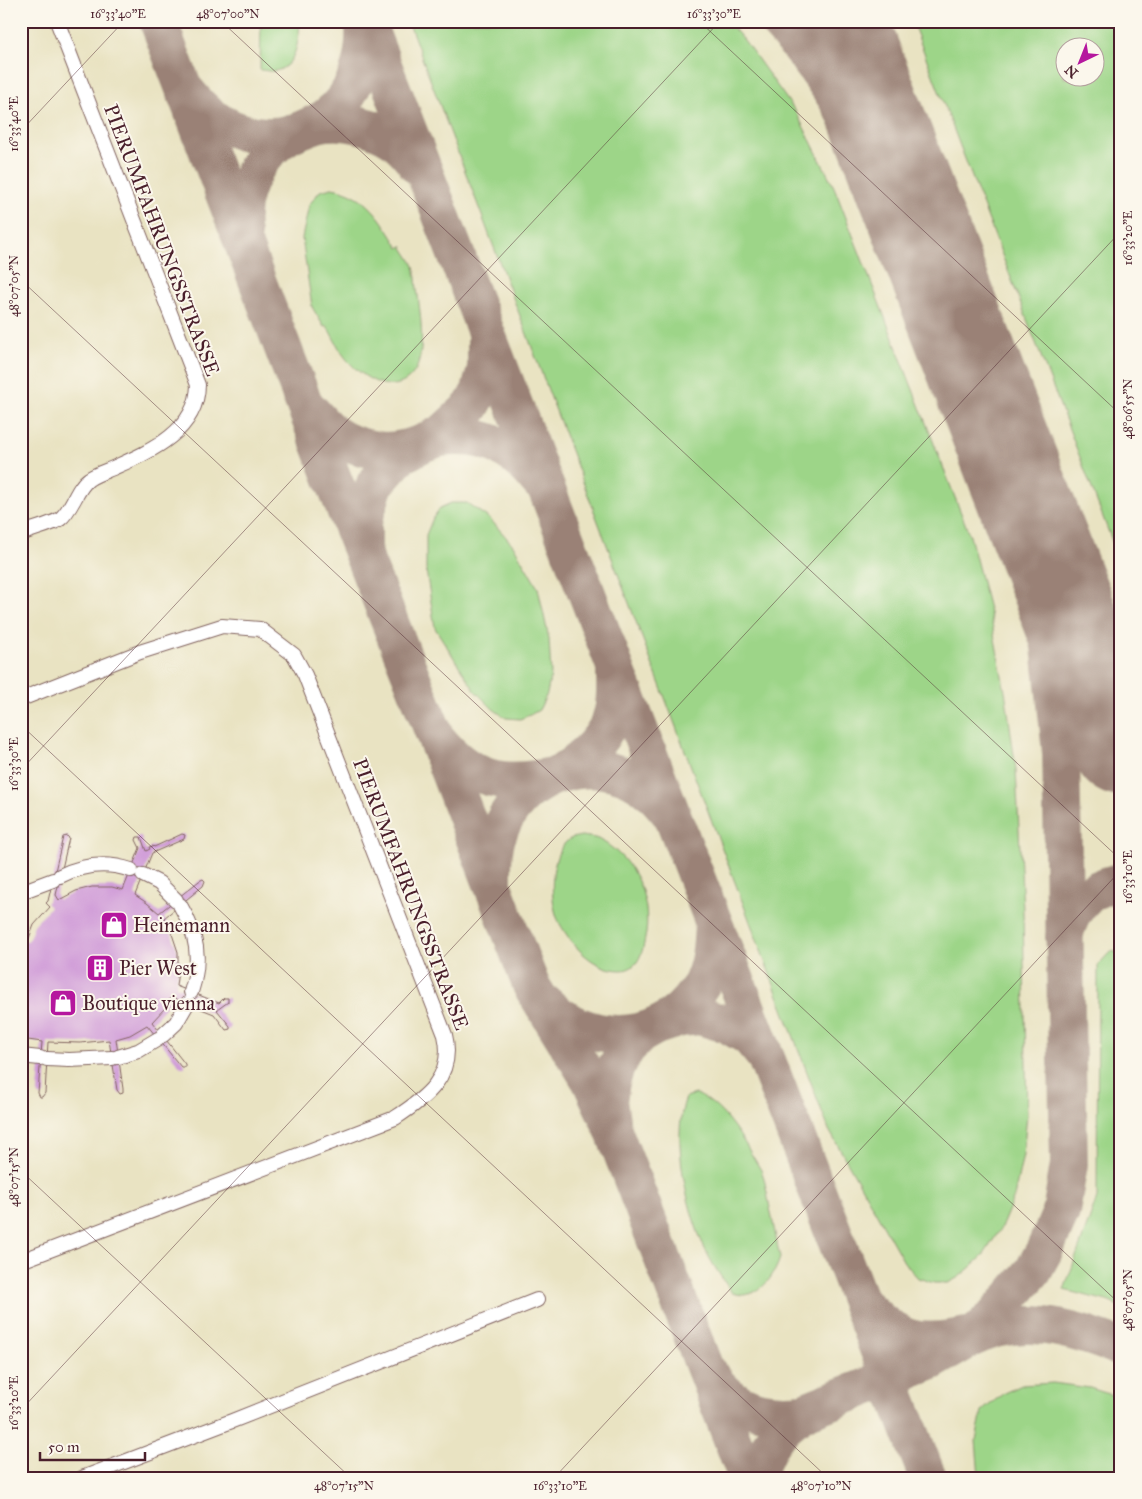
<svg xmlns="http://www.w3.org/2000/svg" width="1142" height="1499" viewBox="0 0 1142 1499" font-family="'IM FELL Great Primer',serif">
  <rect width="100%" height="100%" fill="#fbf7ec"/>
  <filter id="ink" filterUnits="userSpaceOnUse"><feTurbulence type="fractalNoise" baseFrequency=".02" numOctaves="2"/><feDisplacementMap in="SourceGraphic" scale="10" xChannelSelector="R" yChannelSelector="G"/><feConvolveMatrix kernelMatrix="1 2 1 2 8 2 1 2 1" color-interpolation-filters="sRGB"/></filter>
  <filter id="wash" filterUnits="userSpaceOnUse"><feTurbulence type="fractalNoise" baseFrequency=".0096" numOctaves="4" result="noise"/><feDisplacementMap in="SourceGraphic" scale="20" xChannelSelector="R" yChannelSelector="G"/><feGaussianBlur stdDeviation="1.12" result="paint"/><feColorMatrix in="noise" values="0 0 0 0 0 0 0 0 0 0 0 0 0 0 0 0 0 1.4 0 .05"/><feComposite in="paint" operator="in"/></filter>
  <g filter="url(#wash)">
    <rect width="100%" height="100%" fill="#e9e3c2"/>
    <!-- green -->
    <g fill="#9dd588" stroke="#747a5a" fill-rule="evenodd">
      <path d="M261,21H300C299,38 297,67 275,71C271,72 264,70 260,70Z"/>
      <polygon points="408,21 727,21 744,40 796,112 834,187 970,536 990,613 1006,697 1016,770 1023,910 1027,1115 1023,1155 1014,1197 1001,1228 983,1256 973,1265 959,1277 948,1283 934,1283 918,1278 904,1262 829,1130"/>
      <path d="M912,21H1121V564ZM1064,48H1094V78H1064Z"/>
      <path d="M332,188C368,194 381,219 399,248L402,246C406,253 411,259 414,266C416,273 416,282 417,289C420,310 426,350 416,369C397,403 357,376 342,353C337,345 332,335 327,326L324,327L312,307L302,238L309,205L320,191Z"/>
      <polygon points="451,503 467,503 490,519 513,545 538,588 549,639 551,674 547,694 539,710 530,715 520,719 506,718 493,709 475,691 435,628 426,570 426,535 433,518 440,508"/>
      <path d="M581,836C587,837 595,837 600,840C633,858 651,896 646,933C644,943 643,953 637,962C633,967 628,970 621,970C594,970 573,947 560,924C549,905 548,852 570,839C573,837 578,837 581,836Z"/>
      <polygon points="1111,951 1121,953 1121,1307 1107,1301 1064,1290 1097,1198 1098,965"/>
      <path d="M696,1094C726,1106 745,1144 761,1170L764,1178L780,1258C775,1274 763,1293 744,1295C741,1295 736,1294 732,1293C724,1281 716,1270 709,1257C688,1218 670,1139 686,1097Z"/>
      <polygon points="1053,1383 1090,1388 1121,1398 1121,1478 979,1478 976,1440 982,1411 1004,1393 1022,1385"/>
    </g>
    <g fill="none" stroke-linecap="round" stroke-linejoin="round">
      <!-- taxiway -->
      <g stroke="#9a8176" stroke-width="38">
        <polyline points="158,21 333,479 435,736 531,985 590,1080 612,1127 747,1478"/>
        <polyline points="366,21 928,1478"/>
        <path d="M777,21C851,101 899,211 950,308"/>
        <path d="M188,93C211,124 248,142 287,134C301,132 313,123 327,122C347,120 376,127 393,139C403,146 411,156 418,166"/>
        <path d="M242,234C241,228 240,221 241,215C242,184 262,151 288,136C300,129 315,125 326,117C355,96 366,60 364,26"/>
        <path d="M307,407C316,416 324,427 334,434C346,443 363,448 377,450C399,454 420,443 441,438C446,437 451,437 456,437C493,436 518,454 540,482"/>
        <polyline points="363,550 363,522 375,484 400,456 444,432 471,407 480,391 486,368 486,340"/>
        <path d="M438,740C471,780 502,787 552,776"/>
        <path d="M563,772C584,757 607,738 613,711C616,698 615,685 615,672"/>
        <path d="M493,882C493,867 492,852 497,837C515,781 580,753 632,779C648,787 658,799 669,812"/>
        <path d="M1064,937C1072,905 1088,888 1121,882"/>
        <path d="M546,1004C587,1043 650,1046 689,1001C693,995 699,989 702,983C711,963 712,944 713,923"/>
        <polyline points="611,1120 608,1101 611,1082 616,1067 627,1048 640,1035 656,1026 681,1018 699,1016 726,1024 749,1037 764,1055"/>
        <path d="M862,1303C895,1340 918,1347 966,1336"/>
        <path d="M972,1338C1021,1313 1072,1328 1121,1348"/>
        <path d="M710,1375C733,1409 764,1416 803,1412L932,1361L970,1339L993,1318L1033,1271L1044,1251L1061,1212L1069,1164L1061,753L1050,646L1029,540L999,434"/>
        <path d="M755,1478C769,1444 772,1434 803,1412"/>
      </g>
      <!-- runway -->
      <polyline stroke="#9a8176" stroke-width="95" points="840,21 1121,749"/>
    </g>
    <g id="blocks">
      <!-- building -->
      <polygon fill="#ce97d7" points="182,834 185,835 184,839 152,853 135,895 147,903 159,913 199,881 203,879 205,881 203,886 164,918 171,931 178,952 178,971 176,986 219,1003 224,998 228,998 228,1002 217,1010 230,1026 230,1029 226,1030 214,1014 171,997 165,1008 152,1022 185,1064 185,1067 181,1067 147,1025 130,1035 116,1039 123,1089 123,1093 120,1094 117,1090 109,1040 80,1043 48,1042 45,1093 42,1097 40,1097 38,1093 42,1042 21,1039 21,940 28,941 34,925 50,907 46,903 48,901 63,837 67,836 69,838 56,895 59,900 76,891 92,887 112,887 123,890 140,848 136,840 137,837 141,837 146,851 150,849 149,847 153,846 154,847"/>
    </g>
  </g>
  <g filter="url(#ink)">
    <use href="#blocks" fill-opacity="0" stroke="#826460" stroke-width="1"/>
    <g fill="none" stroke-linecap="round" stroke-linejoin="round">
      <!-- minor casing -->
      <g stroke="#826460" stroke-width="16">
        <g id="minor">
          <path d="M21,534C32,529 51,525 60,519C72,510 77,487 89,479C96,474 106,471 113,468C149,452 197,432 198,385L57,21"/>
          <path d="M21,699L140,652L222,626L260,629L294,655L305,675L445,1035C455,1076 426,1098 395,1118L21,1261"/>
          <polyline points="143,875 159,883 176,900"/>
          <path d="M60,876C82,865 107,862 131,870"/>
          <polyline points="21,892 53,880"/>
          <path d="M180,905C197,934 202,959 191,992"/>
          <polyline points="163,1035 176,1023 187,1004"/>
          <polyline points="21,1056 40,1058"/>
          <polyline points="118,1057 138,1051 158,1039"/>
          <polyline points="47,1059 69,1060 112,1058"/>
          <polyline points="82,1478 232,1421 537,1300"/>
        </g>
      </g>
      <!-- minor -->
      <use href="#minor" stroke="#fff" stroke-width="14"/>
    </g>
  </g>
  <!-- ticks -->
  <path fill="none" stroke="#4a1f2b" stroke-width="1" stroke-opacity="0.45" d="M221,21L1121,860M699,21L1121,415M21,131L124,21M21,280L1121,1305M21,725L828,1478M21,770L720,21M21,1171L351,1478M21,1410L1121,231M554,1478L1121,870"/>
  <!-- icons -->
  <defs>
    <g id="shop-square" transform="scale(1.4375)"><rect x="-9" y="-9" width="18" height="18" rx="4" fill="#b5179e" stroke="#fbf7ec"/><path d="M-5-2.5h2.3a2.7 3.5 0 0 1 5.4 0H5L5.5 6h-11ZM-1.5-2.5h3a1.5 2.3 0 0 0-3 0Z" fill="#fff"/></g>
    <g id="building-square" transform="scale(1.4375)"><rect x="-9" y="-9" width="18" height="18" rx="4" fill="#b5179e" stroke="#fbf7ec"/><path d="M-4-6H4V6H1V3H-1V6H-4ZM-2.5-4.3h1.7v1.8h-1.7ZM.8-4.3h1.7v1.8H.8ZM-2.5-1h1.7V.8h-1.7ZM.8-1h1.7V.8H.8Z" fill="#fff"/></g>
  </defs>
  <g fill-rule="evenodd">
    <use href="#shop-square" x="114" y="925"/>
    <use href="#building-square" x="100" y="968"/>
    <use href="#shop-square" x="63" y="1003"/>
  </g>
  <g text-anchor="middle" stroke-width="4" stroke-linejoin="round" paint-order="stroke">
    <!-- street labels -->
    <g font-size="20" fill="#4a1f2b" stroke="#fbf7ec">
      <text transform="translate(162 240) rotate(69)" y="7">PIERUMFAHRUNGSSTRASSE</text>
      <text transform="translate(411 894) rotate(69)" y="7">PIERUMFAHRUNGSSTRASSE</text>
    </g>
    <!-- poi labels -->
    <g font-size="20" fill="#4a1f2b" stroke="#fbf7ec" text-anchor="start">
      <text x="133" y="932">Heinemann</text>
      <text x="119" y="975">Pier West</text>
      <text x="82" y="1010">Boutique vienna</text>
    </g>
  </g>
  <!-- margin -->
  <rect width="1142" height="1499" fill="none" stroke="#fbf7ec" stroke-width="55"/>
  <!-- north arrow -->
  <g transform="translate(1080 62) rotate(223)"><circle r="24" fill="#fbf7ec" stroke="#b4a19f"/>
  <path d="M0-4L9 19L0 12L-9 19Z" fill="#b5179e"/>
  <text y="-8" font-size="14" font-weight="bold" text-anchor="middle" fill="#4a1f2b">N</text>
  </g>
  <!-- scale -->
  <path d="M40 1452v8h105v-8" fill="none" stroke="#4a1f2b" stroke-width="2.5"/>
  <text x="48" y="1452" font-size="15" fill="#4a1f2b" stroke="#fbf7ec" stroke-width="4" paint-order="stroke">50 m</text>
  <rect x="28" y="28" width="1086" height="1444" fill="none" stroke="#4a1f2b" stroke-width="2"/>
  <g font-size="12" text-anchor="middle" fill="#4a1f2b">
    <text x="118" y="18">16°33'40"E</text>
    <text x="228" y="18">48°07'00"N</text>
    <text x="714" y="18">16°33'30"E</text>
    <text transform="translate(14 124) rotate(-90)" y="4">16°33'40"E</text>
    <text transform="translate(1128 238) rotate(-90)" y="4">16°33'20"E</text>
    <text transform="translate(14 286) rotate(-90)" y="4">48°07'05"N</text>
    <text transform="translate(1128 409) rotate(-90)" y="4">48°06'55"N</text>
    <text transform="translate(14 764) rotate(-90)" y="4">16°33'30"E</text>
    <text transform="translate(1128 877) rotate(-90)" y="4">16°33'10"E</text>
    <text transform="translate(14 1177) rotate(-90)" y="4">48°07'15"N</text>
    <text transform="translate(1128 1300) rotate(-90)" y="4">48°07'05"N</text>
    <text transform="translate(14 1403) rotate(-90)" y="4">16°33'20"E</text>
    <text x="344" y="1490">48°07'15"N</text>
    <text x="560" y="1490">16°33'10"E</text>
    <text x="821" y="1490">48°07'10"N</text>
  </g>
</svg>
